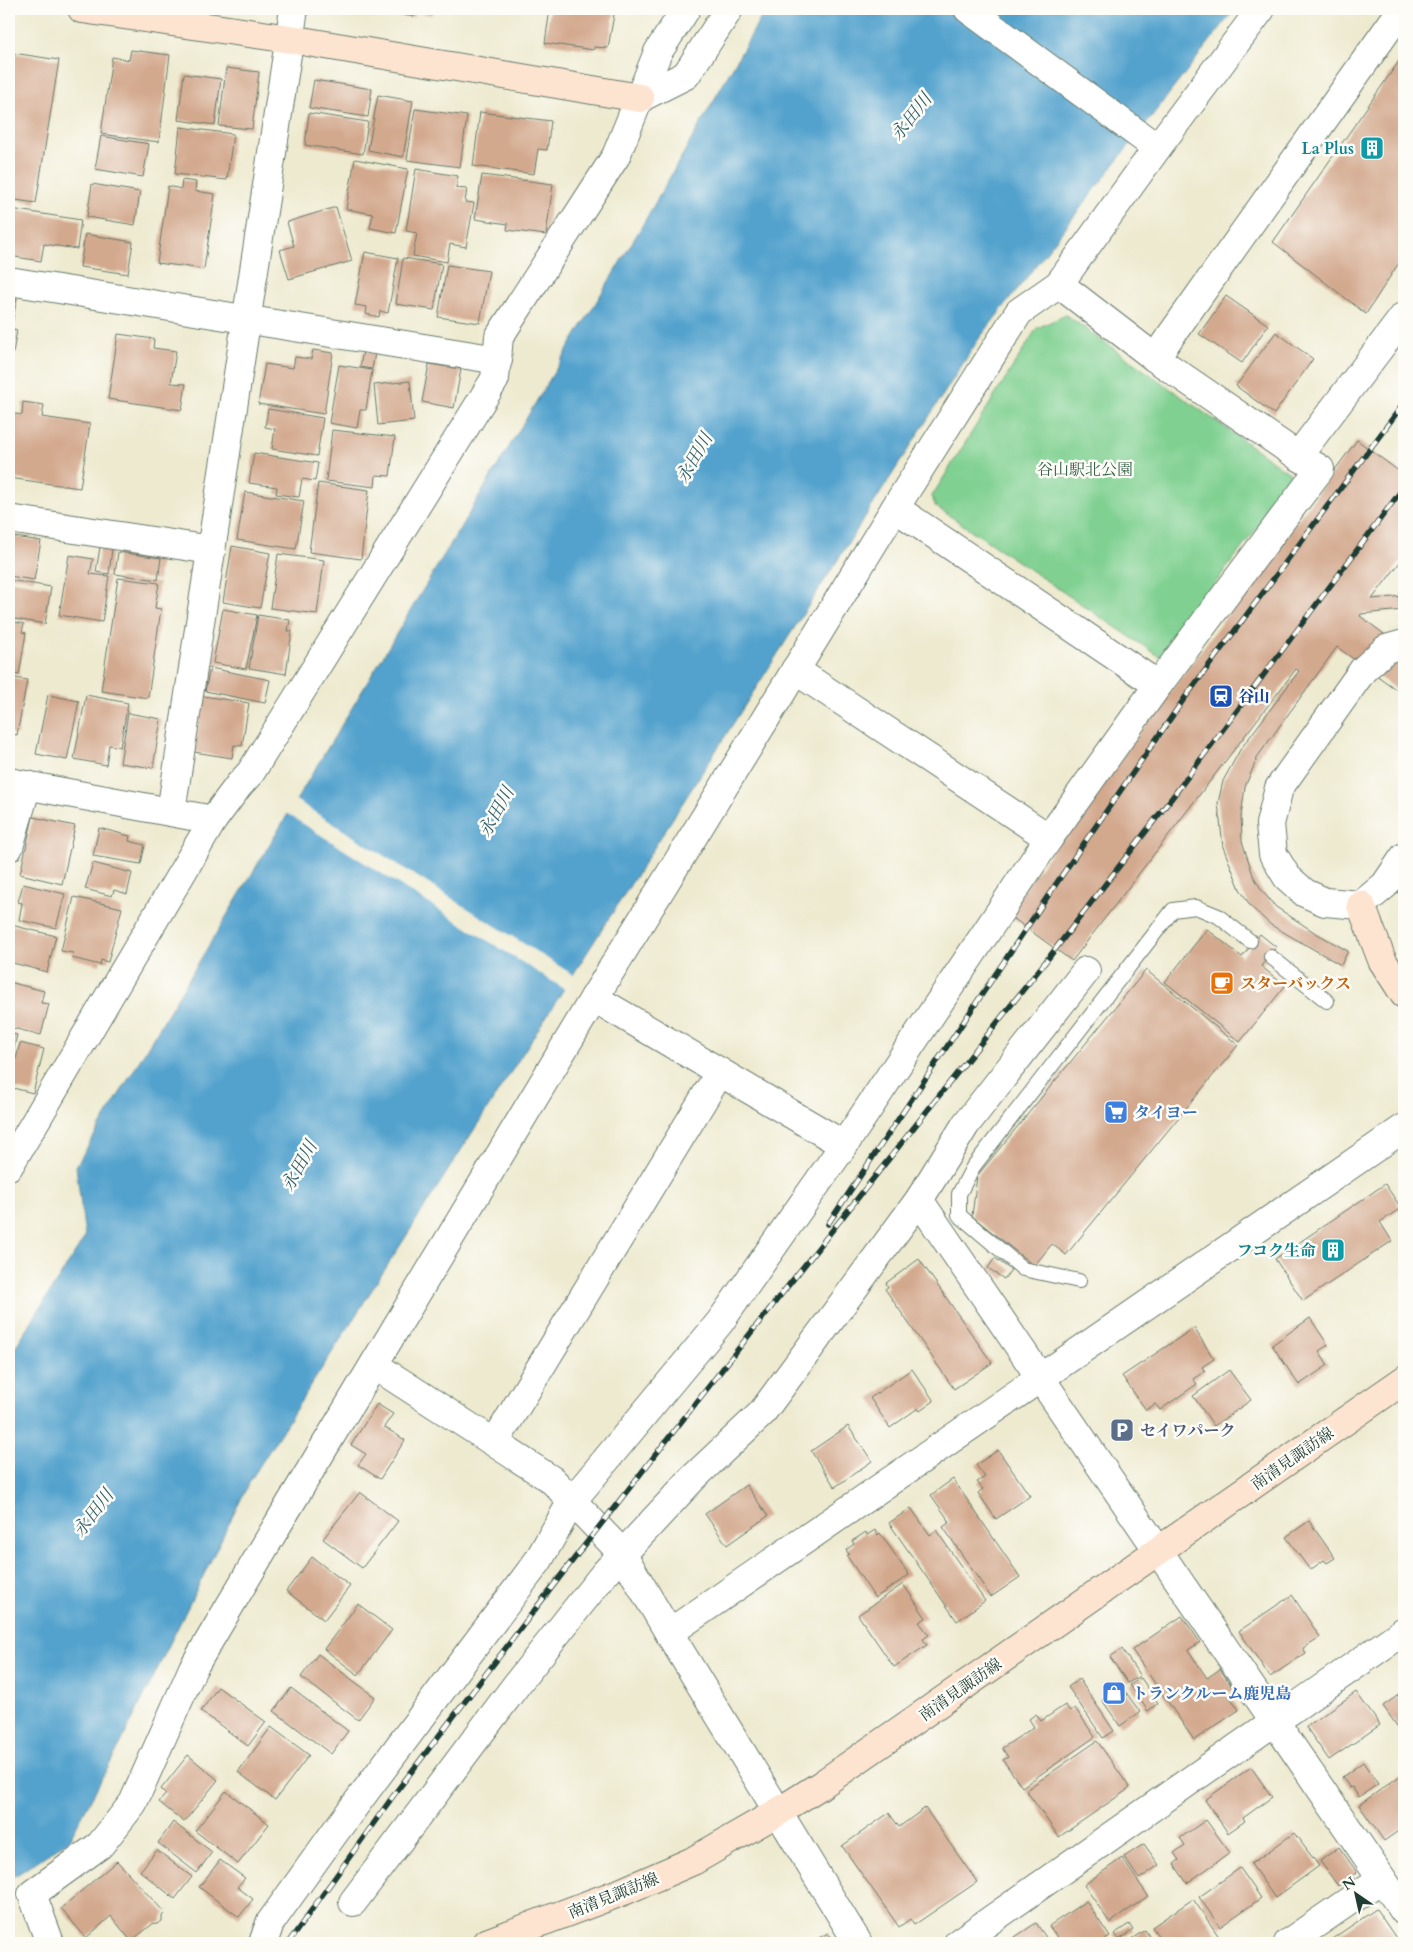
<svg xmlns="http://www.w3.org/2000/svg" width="1413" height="1952" viewBox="0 0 1413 1952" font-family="Cardo,'Noto Serif JP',serif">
  <rect width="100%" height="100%" fill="#fdfcf7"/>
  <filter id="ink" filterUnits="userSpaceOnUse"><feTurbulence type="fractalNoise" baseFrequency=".02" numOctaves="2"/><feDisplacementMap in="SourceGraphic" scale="10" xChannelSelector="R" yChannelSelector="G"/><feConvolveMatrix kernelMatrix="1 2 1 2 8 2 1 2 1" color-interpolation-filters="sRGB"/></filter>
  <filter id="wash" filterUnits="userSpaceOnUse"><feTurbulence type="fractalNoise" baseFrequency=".0096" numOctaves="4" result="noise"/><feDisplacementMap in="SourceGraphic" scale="20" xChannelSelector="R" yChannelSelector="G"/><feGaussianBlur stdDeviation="1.12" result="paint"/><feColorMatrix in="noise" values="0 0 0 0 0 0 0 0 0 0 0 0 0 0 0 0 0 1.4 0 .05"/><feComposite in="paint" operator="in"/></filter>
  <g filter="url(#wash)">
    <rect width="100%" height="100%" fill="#eeead0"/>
    <!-- green -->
    <polygon fill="#7fd091" stroke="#4f8662" points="1066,315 1295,477 1160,657 935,506 932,496 1037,328"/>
    <!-- water -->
    <polygon fill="#52a2cd" stroke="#387080" points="766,9 1235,9 978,340 250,1481 119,1747 69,1840 9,1880 9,1357 85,1237 76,1166 642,226"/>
    <!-- pier -->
    <polygon fill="#eeead0" points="294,799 575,976 566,990 286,813"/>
    <g id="blocks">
      <!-- building -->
      <g fill="#d3a98e">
        <polygon points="390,9 433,9 432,15 415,12 414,17 390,13"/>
        <polygon points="550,9 615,9 608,48 594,47 594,50 545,43"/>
        <polygon points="131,50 170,55 159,142 101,134 112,57 129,60"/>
        <polygon points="13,53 59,60 36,203 9,199 9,77"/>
        <polygon points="1404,54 1404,255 1366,314 1273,242"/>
        <polygon points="226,68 259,72 252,129 219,126"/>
        <polygon points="184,74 221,79 215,125 178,120"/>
        <polygon points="314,80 372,89 368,117 309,108"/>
        <polygon points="378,95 413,101 403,157 368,150"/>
        <polygon points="415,109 467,116 460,167 407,160"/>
        <polygon points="480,112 551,121 547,150 538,149 534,174 473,166"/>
        <polygon points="309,113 368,122 363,154 305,145"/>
        <polygon points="180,127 233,134 227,180 175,174"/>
        <polygon points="101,136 149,144 143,177 95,169"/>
        <polygon points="355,159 408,169 396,233 370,228 373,214 346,209"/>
        <polygon points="416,169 458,176 456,188 467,189 465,202 474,203 466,247 450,244 447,262 413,256 417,233 406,231"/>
        <polygon points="482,175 553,184 546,235 507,230 508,224 475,219"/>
        <polygon points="182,180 196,182 195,191 215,194 204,269 157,263 168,186 181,189"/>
        <polygon points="92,184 140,192 135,225 87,217"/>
        <polygon points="336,207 352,261 289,279 280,250 294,246 287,222"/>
        <polygon points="11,209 81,220 77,249 44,244 41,261 9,256"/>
        <polygon points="85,234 133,242 128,274 80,267"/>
        <polygon points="365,252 398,258 388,313 380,311 379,317 366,314 367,307 355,305"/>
        <polygon points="403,258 442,264 434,310 396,304"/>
        <polygon points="447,265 489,271 480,323 438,317"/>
        <polygon points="1226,296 1268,325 1242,363 1199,334"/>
        <polygon points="9,297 17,298 11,329 17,330 13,353 9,352"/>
        <polygon points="1276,332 1313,359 1274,414 1236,386"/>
        <polygon points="118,334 154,339 153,348 176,351 171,383 186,384 182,410 108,399"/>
        <polygon points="313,350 333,353 324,414 258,404 265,364 293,368 295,357 311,359"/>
        <polygon points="363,351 375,353 372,369 360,367"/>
        <polygon points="429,364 461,369 454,408 422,402"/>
        <polygon points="339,365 372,370 366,410 360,410 357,428 329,423"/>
        <polygon points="410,381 414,421 378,425 374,385"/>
        <polygon points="23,402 44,405 42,417 90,424 80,488 9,478 9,413 22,415"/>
        <polygon points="268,409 323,418 317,456 272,449 275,429 265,427"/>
        <polygon points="332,430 395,437 390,476 376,475 375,487 326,481"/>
        <polygon points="1357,440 1404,475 1404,557 1372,599 1404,596 1404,610 1361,614 1360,616 1404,649 1404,695 1337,647 1258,756 1245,787 1241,816 1242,841 1253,875 1262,891 1276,907 1314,932 1348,951 1341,965 1271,925 1251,907 1240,889 1223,847 1218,803 1223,781 1240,750 1299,671 1296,669 1072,961 1006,913"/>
        <polygon points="254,453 318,463 315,481 302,479 299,497 276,494 277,487 249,483"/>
        <polygon points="318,483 369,490 361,559 309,552"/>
        <polygon points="245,492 304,501 296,549 237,540"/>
        <polygon points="9,536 41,541 34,580 9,576"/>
        <polygon points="232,546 270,553 260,608 223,602"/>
        <polygon points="100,547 112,549 109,574 96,572"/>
        <polygon points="118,552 161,558 158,580 115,574"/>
        <polygon points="278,554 324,560 317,614 270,608"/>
        <polygon points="69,555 93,559 90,574 109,576 102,622 59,615"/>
        <polygon points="118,578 159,583 155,608 161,609 148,698 101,691"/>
        <polygon points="9,580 51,587 45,624 9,618"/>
        <polygon points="223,609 257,615 246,669 213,663"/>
        <polygon points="258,615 290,620 288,631 292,631 286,674 249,668"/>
        <polygon points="9,621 24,624 22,632 26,633 19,675 9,673"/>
        <polygon points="210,668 270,680 265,703 205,691"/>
        <polygon points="9,677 27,680 17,735 9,733"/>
        <polygon points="48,695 79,701 67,760 36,754"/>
        <polygon points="86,695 128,703 120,747 109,745 106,765 74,759"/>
        <polygon points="203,696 249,703 242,746 234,745 232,758 194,752"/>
        <polygon points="128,713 161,719 153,768 120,763"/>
        <polygon points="33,817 75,826 62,884 20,874"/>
        <polygon points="99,828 130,836 129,841 145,845 141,864 93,856"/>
        <polygon points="93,863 132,873 127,894 114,890 112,896 85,889"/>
        <polygon points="23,884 65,894 56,928 19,920 22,903 18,902"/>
        <polygon points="74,897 122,908 108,962 101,960 100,965 72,958 73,953 61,951"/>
        <polygon points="11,925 56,936 47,972 9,962 9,933"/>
        <polygon points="1207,929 1242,957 1260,934 1276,947 1261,966 1285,986 1240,1042 1165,982"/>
        <polygon points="1146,970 1238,1045 1066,1255 1052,1244 1034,1266 972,1216 977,1176"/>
        <polygon points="9,982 44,991 41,1003 49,1004 41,1035 9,1027"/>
        <polygon points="9,1033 17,1035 9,1067"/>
        <polygon points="20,1043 44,1049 33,1093 9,1087"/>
        <polygon points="1385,1184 1401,1208 1380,1222 1392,1241 1303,1301 1275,1259"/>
        <polygon points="995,1258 1011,1270 1004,1279 988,1268"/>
        <polygon points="919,1259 992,1363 954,1389 885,1289 888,1287 886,1283"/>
        <polygon points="1310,1318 1328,1345 1319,1351 1328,1365 1299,1385 1272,1345"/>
        <polygon points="1194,1328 1214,1359 1202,1367 1205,1371 1193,1379 1197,1384 1160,1410 1155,1404 1146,1410 1122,1376"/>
        <polygon points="912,1369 934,1401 920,1411 918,1408 890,1428 870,1398"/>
        <polygon points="1229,1370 1251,1400 1214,1426 1193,1396"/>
        <polygon points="377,1404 393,1414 384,1427 405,1440 380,1479 358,1465 366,1454 351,1445"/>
        <polygon points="848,1426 872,1461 835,1487 811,1451"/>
        <polygon points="998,1450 1030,1496 996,1519 978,1493 983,1489 977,1482 985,1477 976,1465"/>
        <polygon points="953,1479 1020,1577 991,1597 943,1527 950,1522 931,1495"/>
        <polygon points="746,1485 768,1516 727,1545 705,1514"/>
        <polygon points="360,1492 398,1521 362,1568 323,1539"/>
        <polygon points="911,1508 930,1535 936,1530 985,1601 957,1621 889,1523"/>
        <polygon points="1309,1521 1335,1558 1327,1563 1324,1560 1310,1570 1286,1537"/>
        <polygon points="875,1530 878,1535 880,1533 909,1575 875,1598 847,1556 849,1554 846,1550 854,1544 852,1541 866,1532 867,1535"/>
        <polygon points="312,1557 350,1586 324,1620 286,1591"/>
        <polygon points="903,1584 926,1618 919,1622 929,1635 923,1639 927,1645 894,1667 858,1615"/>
        <polygon points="1292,1595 1320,1637 1303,1648 1306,1653 1270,1677 1239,1631"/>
        <polygon points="358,1604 392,1630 358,1675 324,1649"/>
        <polygon points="1182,1616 1200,1642 1188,1650 1207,1678 1220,1669 1234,1690 1228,1694 1239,1710 1194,1740 1132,1650"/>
        <polygon points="1122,1649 1140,1676 1128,1683 1110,1657"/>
        <polygon points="318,1654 375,1697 358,1720 301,1677"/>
        <polygon points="1141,1678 1158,1703 1148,1711 1130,1685"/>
        <polygon points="1079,1679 1114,1731 1103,1738 1068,1687"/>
        <polygon points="218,1687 266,1722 248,1746 201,1711"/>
        <polygon points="1122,1687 1140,1712 1120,1726 1102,1700"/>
        <polygon points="291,1688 348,1731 331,1754 274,1711"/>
        <polygon points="1404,1691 1404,1736 1383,1706"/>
        <polygon points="1356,1692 1380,1725 1329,1760 1306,1727"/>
        <polygon points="1065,1705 1070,1711 1075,1708 1095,1737 1022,1787 1003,1760 1008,1757 1002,1748 1034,1727 1029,1719 1036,1714 1041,1721"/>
        <polygon points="271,1727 309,1755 275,1800 238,1772"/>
        <polygon points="1097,1741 1130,1788 1059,1837 1026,1790"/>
        <polygon points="188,1755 218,1780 184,1822 159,1802 166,1794 161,1789"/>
        <polygon points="1363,1762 1378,1784 1359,1797 1352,1787 1350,1788 1342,1777"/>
        <polygon points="1251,1767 1272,1797 1243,1818 1245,1821 1228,1833 1205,1800"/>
        <polygon points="1404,1773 1404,1827 1384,1841 1359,1805"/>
        <polygon points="226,1791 269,1824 238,1864 195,1831"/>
        <polygon points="925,1808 977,1882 914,1925 910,1919 899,1927 842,1846 889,1813 899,1827"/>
        <polygon points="1206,1820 1230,1853 1187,1883 1174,1864 1179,1860 1174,1853 1185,1845 1180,1838"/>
        <polygon points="173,1822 212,1852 197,1873 158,1843"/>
        <polygon points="1294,1833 1319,1866 1275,1898 1251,1864"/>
        <polygon points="1144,1844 1159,1865 1139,1879 1124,1857"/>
        <polygon points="1339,1847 1357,1872 1338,1886 1320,1861"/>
        <polygon points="157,1850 192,1877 175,1899 140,1871"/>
        <polygon points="1122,1858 1148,1896 1110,1923 1084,1885"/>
        <polygon points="220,1860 245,1878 237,1887 253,1899 239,1917 199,1887"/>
        <polygon points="117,1861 165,1913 162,1916 162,1921 157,1924 154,1923 131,1941 111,1916 86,1938 61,1908"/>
        <polygon points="1240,1868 1261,1898 1220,1927 1199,1897"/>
        <polygon points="1193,1899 1222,1941 1219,1943 1163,1943 1152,1927"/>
        <polygon points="1086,1901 1110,1937 1100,1943 1061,1943 1049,1926"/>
        <polygon points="1376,1909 1398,1941 1396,1943 1326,1943"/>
        <polygon points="1036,1923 1050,1943 1006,1943"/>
        <polygon points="1129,1924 1133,1930 1119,1940 1114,1934"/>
        <polygon points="1145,1930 1154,1943 1125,1943"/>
        <polygon points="828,1933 835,1943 810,1943"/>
      </g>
    </g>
  </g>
  <g filter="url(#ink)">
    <use href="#blocks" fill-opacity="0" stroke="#677a6b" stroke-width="1"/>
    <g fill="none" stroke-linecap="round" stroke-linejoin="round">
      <!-- lane casing -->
      <g stroke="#677a6b" stroke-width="16">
        <g id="lane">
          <polyline points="1271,957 1327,1001"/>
          <polyline points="1079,1281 1023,1269 959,1215 959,1194 973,1167 1173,910 1196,907 1218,916 1250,941"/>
        </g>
      </g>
      <!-- street casing -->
      <g stroke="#677a6b" stroke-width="30">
        <g id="street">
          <polyline points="968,9 1157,148"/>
          <polyline points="640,98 686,75 729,9"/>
          <polyline points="9,281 498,360"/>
          <polyline points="1059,284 1155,358 1298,456 1404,316"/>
          <polyline points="1155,358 1402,9"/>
          <polyline points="895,508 1158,685"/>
          <polyline points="9,519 211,550"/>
          <polyline points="1404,644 1386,649 1363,670 1279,788 1270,824 1273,854 1287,877 1305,893 1325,902 1361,905 1385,885 1404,857"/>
          <polyline points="795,670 1049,838"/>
          <polyline points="9,782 213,820"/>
          <polyline points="171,812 294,9"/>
          <polyline points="9,847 27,785"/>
          <polyline points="594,998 844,1145"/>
          <polyline points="9,1166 213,820 239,785 251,772 495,379 499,337 616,156 658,52 686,9"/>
          <polyline points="919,1200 1404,1911"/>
          <polyline points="374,1365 552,1480 622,1553 669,1633"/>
          <polyline points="495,1442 720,1072"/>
          <polyline points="353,1902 520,1680 604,1574 693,1478 761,1414 919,1200 966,1124 1086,971"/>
          <polyline points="50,1943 32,1894 100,1845 133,1803 193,1668 284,1514 594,998 895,508 1019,312 1059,284 1157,148 1261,9"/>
          <polyline points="263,1943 270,1923 335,1832 538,1561 572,1501 720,1322 844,1145 1049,838 1158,685 1320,469 1298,456"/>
          <polyline points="858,1943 669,1633 1404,1128"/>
          <polyline points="958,1943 1404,1631"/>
          <polyline points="1288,1943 1381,1879"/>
        </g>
      </g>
      <!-- secondary casing -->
      <g stroke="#677a6b" stroke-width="30">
        <g id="secondary">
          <polyline points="82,9 290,39 640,98"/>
          <polyline points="1361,905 1382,960 1404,994"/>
          <polyline points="486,1943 624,1891 693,1861 778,1812 821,1785 1404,1380"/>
        </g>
      </g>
      <!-- lane -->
      <use href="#lane" stroke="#fff" stroke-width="14"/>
      <!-- street -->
      <use href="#street" stroke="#fff" stroke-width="28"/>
      <!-- secondary -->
      <use href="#secondary" stroke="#fde4d0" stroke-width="28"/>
      <!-- rail casing -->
      <g stroke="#1f3d34" stroke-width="5.5">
        <g id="rail">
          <polyline points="828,1224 1062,875 1184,699 1404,403"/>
          <polyline points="288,1943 396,1792 559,1578 753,1330 1050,956 1174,795 1404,487"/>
        </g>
      </g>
      <!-- rail -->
      <use href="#rail" stroke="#fdfcf7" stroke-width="4" stroke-dasharray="11" stroke-linecap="butt"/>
    </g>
  </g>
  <!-- icons -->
  <defs>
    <g id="building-square" transform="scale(1.25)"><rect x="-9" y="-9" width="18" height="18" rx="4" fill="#0f9aa8" stroke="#fdfcf7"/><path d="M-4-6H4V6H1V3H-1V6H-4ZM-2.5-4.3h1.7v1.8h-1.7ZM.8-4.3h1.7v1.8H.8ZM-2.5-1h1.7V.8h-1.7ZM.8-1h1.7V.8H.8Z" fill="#fff"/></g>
    <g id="station-square" transform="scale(1.25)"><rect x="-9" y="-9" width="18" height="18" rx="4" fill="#1a4fb4" stroke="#fdfcf7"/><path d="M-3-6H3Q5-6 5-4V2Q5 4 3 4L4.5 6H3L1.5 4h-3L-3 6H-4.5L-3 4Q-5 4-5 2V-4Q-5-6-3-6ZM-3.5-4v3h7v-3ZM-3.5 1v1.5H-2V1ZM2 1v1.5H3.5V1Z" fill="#fff"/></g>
    <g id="cafe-square" transform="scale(1.25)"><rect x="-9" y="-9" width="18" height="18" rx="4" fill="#e8710a" stroke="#fdfcf7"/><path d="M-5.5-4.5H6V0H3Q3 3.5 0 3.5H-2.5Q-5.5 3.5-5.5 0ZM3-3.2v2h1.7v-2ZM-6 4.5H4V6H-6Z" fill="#fff"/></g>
    <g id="supermarket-square" transform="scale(1.25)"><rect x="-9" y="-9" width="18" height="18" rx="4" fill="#3f7fe0" stroke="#fdfcf7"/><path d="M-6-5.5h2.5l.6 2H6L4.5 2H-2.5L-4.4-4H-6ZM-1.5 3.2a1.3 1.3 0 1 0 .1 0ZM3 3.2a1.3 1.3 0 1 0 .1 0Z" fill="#fff"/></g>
    <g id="parking-square" transform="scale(1.25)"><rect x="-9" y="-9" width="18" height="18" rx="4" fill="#5c6f8a" stroke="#fdfcf7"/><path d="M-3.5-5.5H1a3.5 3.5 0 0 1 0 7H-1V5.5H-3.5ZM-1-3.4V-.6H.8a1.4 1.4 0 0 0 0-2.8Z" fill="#fff"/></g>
    <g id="shop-square" transform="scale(1.25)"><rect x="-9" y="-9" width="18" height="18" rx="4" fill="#3f7fe0" stroke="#fdfcf7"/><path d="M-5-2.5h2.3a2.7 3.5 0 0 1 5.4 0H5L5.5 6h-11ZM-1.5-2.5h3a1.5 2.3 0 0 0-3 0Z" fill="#fff"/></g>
  </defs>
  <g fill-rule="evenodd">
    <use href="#building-square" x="1372" y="148"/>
    <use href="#station-square" x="1221" y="696"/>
    <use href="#cafe-square" x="1222" y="983"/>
    <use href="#supermarket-square" x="1116" y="1112"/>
    <use href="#building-square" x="1333" y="1250"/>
    <use href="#parking-square" x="1122" y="1430"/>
    <use href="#shop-square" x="1114" y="1693"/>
  </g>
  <g text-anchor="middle" stroke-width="5" stroke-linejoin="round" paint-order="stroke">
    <!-- culture labels -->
    <g font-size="16" font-weight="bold" fill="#0d838f" stroke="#fdfcf7" text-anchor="end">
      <text x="1354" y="154">La Plus</text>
      <text x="1316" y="1256">フコク生命</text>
    </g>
    <!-- park labels -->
    <g font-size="16" fill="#37624b" stroke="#fdfcf7">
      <text x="1085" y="475">谷山駅北公園</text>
    </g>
    <!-- transit labels -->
    <g font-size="16" font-weight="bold" fill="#164399" stroke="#fdfcf7" text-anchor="start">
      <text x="1238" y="702">谷山</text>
    </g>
    <!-- food labels -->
    <g font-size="16" font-weight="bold" fill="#c56008" stroke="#fdfcf7" text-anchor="start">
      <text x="1240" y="989">スターバックス</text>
    </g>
    <!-- shop labels -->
    <g font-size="16" font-weight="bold" fill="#366cbe" stroke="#fdfcf7" text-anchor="start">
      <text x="1134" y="1118">タイヨー</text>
      <text x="1132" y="1699">トランクルーム鹿児島</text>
    </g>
    <!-- service labels -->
    <g font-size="16" font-weight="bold" fill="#4e5e75" stroke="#fdfcf7" text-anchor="start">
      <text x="1140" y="1436">セイワパーク</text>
    </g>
    <!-- street labels -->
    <g font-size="16" fill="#1f3d34" stroke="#fdfcf7">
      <text transform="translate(1292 1458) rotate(-35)" y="6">南清見諏訪線</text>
      <text transform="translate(960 1689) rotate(-35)" y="6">南清見諏訪線</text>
      <text transform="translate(613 1895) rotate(-22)" y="6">南清見諏訪線</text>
    </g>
    <!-- water labels -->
    <g font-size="18" font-style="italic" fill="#31606a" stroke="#fdfcf7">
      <text transform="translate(911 117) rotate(-52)" y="6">永田川</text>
      <text transform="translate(694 458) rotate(-60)" y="6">永田川</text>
      <text transform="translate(496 812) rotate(-61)" y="6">永田川</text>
      <text transform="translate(299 1166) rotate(-61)" y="6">永田川</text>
      <text transform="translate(93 1513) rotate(-53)" y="6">永田川</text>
    </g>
  </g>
  <!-- margin -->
  <rect width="1413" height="1952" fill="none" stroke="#fdfcf7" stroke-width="30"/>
  <!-- north arrow -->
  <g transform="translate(1356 1894) rotate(326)" stroke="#fdfcf7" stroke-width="4" paint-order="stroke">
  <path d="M0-4L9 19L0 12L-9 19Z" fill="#1f3d34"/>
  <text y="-8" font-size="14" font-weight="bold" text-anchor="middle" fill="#1f3d34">N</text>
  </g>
</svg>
